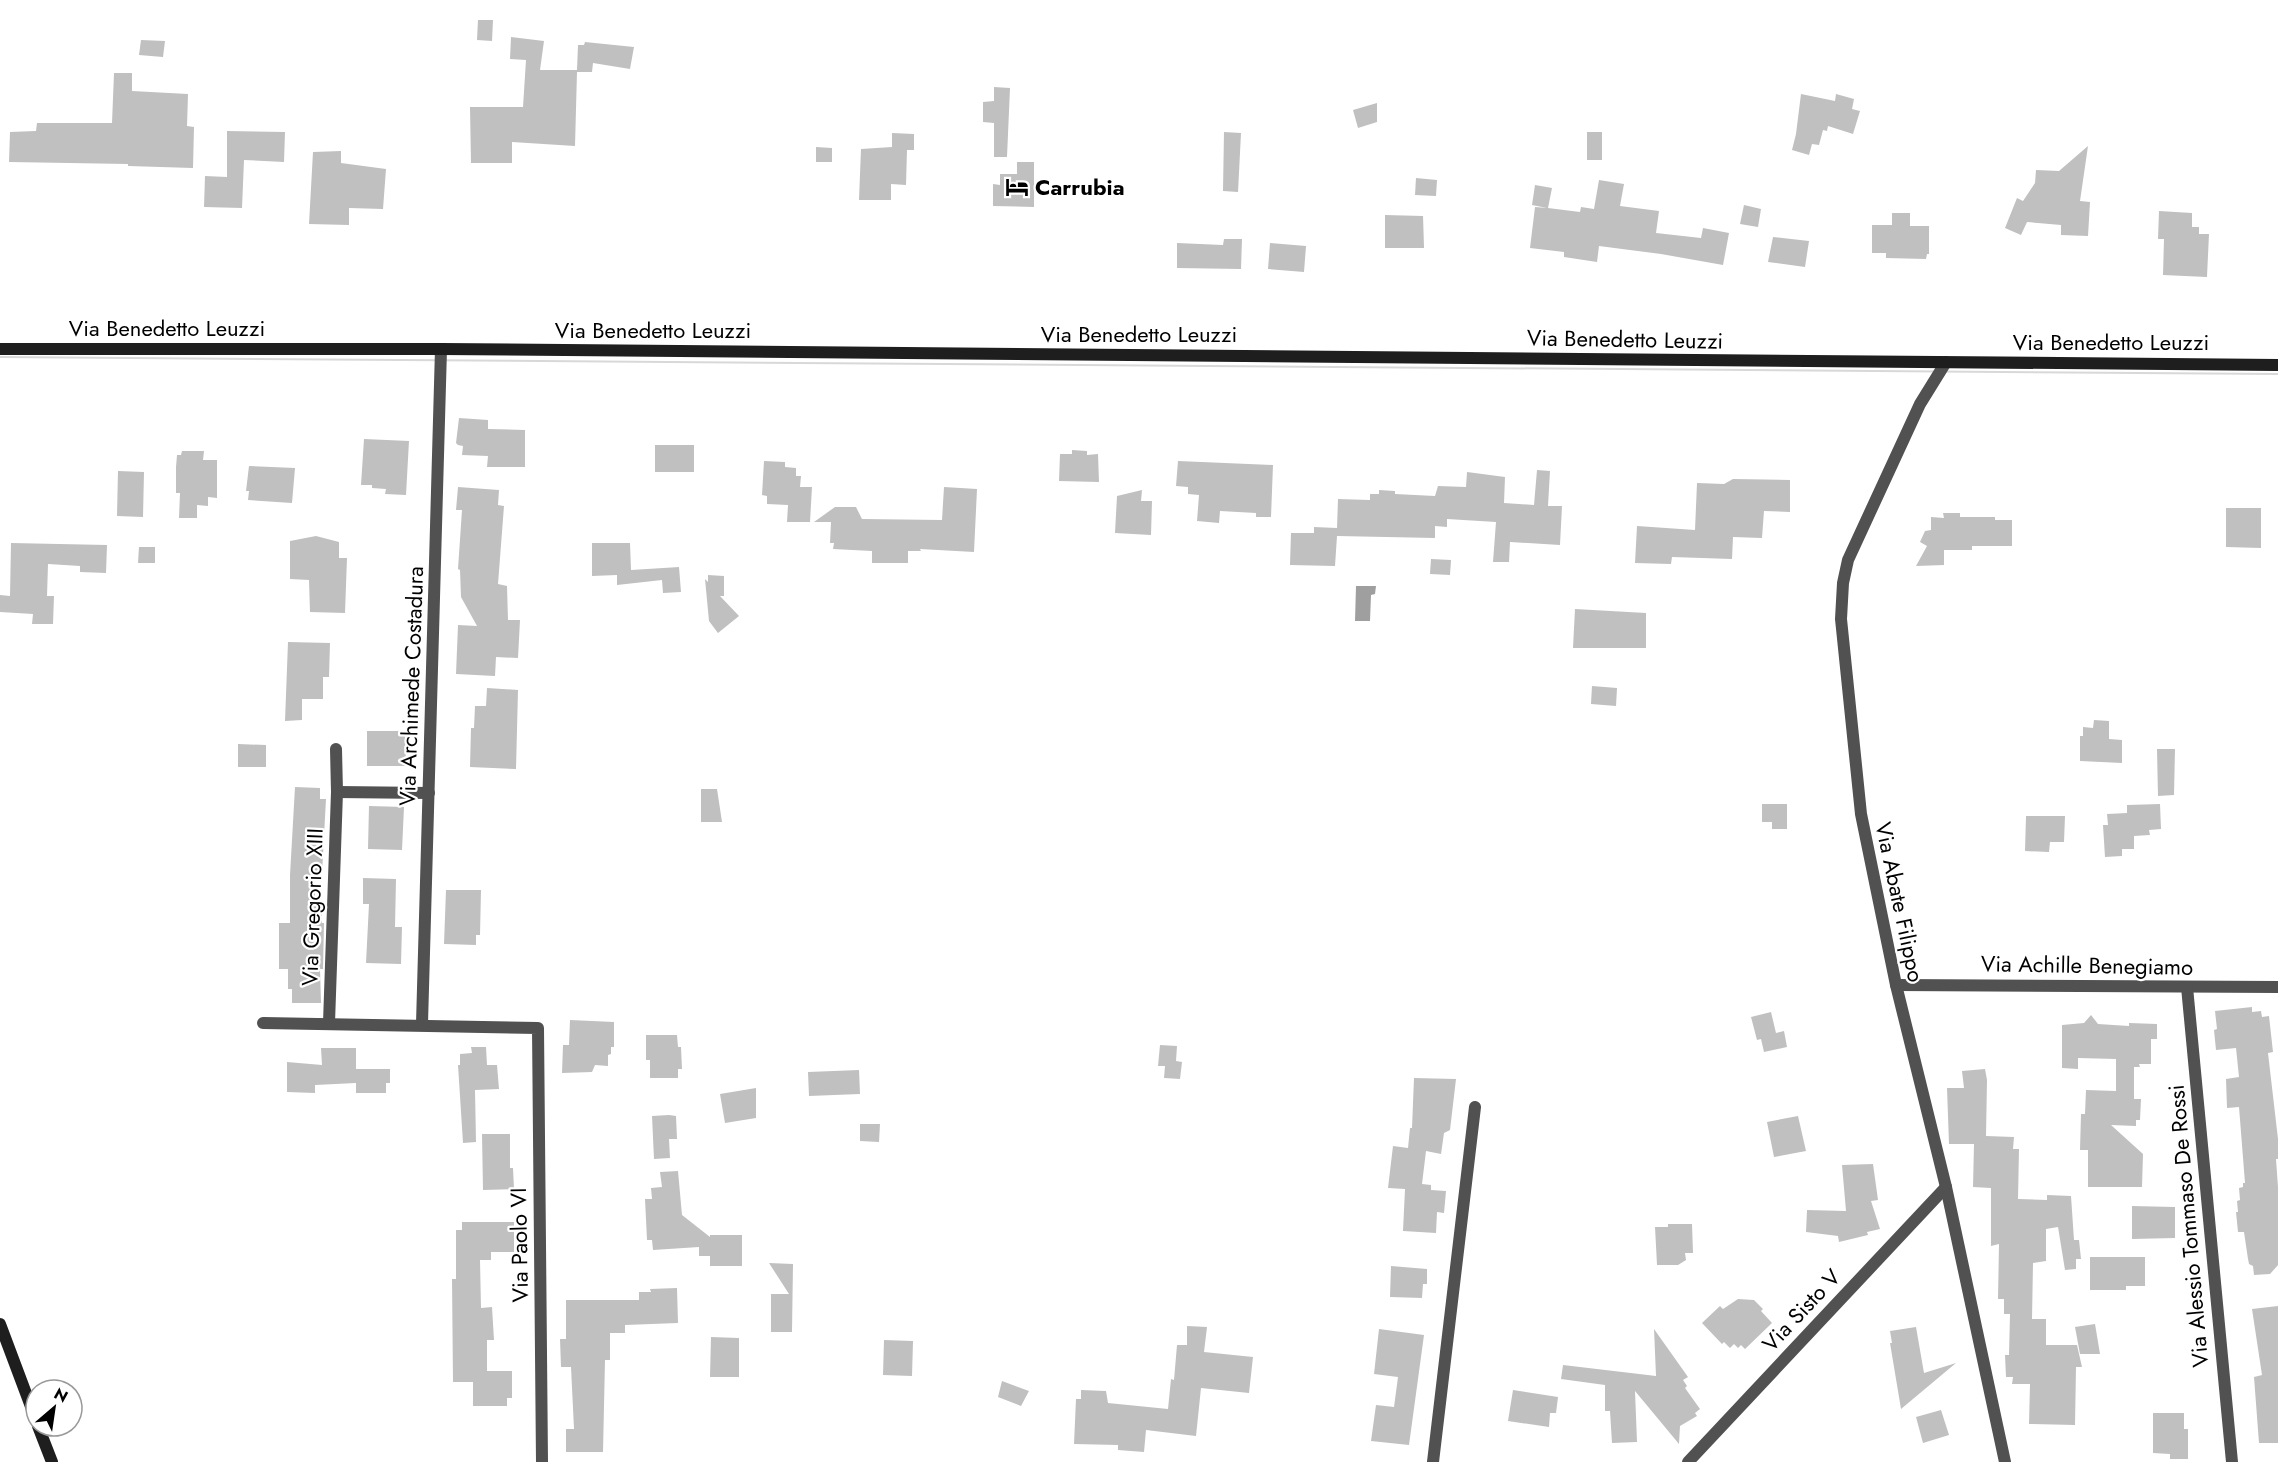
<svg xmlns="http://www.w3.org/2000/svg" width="2278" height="1462" viewBox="0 0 2278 1462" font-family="Jost,sans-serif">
  <rect width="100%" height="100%" fill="#fff"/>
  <!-- green -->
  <polygon fill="#d8d8d8" points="0,356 2278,373 2278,375 0,358"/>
  <!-- water -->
  <polygon fill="#9f9f9f" points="1356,586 1376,586 1375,594 1371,595 1370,621 1355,621"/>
  <!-- building -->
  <g fill="#c0c0c0">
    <polygon points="478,20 493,20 492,41 477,40"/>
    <polygon points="511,37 544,41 540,70 577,70 578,45 584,45 585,42 634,47 630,69 593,63 592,72 577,72 575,146 512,142 512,163 471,163 470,107 523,107 526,60 510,59"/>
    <polygon points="141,40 165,41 163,57 139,55"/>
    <polygon points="114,73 132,73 132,91 188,94 187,126 194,127 193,168 128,166 128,164 9,162 10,132 36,131 37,123 112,123"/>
    <polygon points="994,87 1010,88 1007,157 994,157 994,123 983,122 983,102 994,101"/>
    <polygon points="1801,94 1835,101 1836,94 1854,99 1852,109 1860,111 1853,134 1828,126 1827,131 1823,130 1819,145 1812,144 1809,155 1792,150 1796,134"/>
    <polygon points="1377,103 1377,122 1358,128 1353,110"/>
    <polygon points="227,131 285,132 284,162 244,160 242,208 204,207 205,176 227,177"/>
    <polygon points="1224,132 1241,133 1238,192 1223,191"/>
    <rect x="1587" y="132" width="15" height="28"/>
    <polygon points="892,133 914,134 914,150 907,150 906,185 891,184 891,200 859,200 861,149 892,147"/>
    <polygon points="2088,146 2080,201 2090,202 2088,236 2061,235 2061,225 2027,222 2021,235 2005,228 2017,198 2023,201 2035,183 2036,170 2059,171"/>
    <polygon points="816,147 832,148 832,162 816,162"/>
    <polygon points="341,151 341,163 386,169 383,209 349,208 349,225 309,224 313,152"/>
    <polygon points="1017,162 1034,162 1034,207 993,206 993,184 1000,185 1000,174 1017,174"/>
    <polygon points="1416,178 1437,180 1436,196 1415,195"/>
    <polygon points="1599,180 1624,184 1620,206 1659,211 1656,233 1701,238 1703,228 1729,233 1723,265 1661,254 1599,246 1597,262 1564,257 1564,252 1530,248 1535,207 1547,208 1532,205 1535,185 1552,188 1548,208 1580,212 1581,207 1594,209"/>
    <polygon points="1744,205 1761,209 1758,227 1740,224"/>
    <polygon points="2159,211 2192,213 2192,227 2199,227 2199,234 2209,234 2207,277 2163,275 2164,239 2158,239"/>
    <polygon points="1892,213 1910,213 1910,226 1929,226 1929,254 1927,254 1926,259 1886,258 1886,253 1872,253 1872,225 1892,225"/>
    <polygon points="1385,215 1423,216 1424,248 1385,248"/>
    <polygon points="1773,237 1809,241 1805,267 1768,262"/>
    <polygon points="1224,239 1242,239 1241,269 1177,268 1177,243 1223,245"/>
    <polygon points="1270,243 1306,246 1304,272 1268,269"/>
    <polygon points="459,418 488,420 488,429 525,430 525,467 487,467 488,456 462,455 463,446 458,445 456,443"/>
    <polygon points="364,439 409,441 406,495 385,494 386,489 372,488 372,485 361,485"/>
    <rect x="655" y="445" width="39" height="27"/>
    <polygon points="1072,450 1087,451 1087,455 1098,454 1099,482 1059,481 1060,454 1072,454"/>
    <polygon points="182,451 204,451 203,460 217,460 217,498 208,497 208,506 197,505 197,518 179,518 180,493 176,493 176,467 177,455 181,455"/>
    <polygon points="764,461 785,462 785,467 796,468 796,476 801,476 800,487 812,487 810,522 787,522 788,505 767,504 767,496 762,495"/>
    <polygon points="1178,461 1273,465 1271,517 1256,517 1256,513 1220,511 1219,523 1197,521 1199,495 1188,494 1188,487 1176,486"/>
    <polygon points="249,466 295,468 292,503 248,500 249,491 246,491"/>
    <polygon points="1537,470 1550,471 1548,506 1562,506 1560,545 1510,542 1509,562 1493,562 1496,522 1447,519 1447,527 1435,526 1435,538 1337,536 1335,566 1290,565 1291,533 1314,533 1314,527 1337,528 1338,499 1370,500 1370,494 1379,494 1379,490 1395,491 1395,494 1435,496 1438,486 1466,487 1467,472 1505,477 1504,503 1534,505"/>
    <polygon points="118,471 144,472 143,517 117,516"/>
    <polygon points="1733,479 1790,480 1790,512 1764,511 1762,538 1733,537 1732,559 1672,557 1671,564 1635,563 1637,526 1695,530 1697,483 1724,484"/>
    <polygon points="458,487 499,490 498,505 504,506 498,584 507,586 508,620 520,620 518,658 496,657 495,676 456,674 458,625 477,626 461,597 460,570 458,569 462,510 456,510"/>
    <polygon points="944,487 977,489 974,552 920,549 921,551 908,551 908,563 872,563 872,551 833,549 834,543 830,543 831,522 814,522 835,507 856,507 862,519 942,520"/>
    <polygon points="1142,490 1141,501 1152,501 1151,535 1115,533 1117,496"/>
    <polygon points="2226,508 2261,508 2261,548 2226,547"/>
    <polygon points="1943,513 1960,513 1960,517 1995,517 1995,520 2012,520 2012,546 1972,546 1972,550 1944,550 1944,565 1916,566 1927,546 1920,542 1925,531 1931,530 1931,517 1944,518"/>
    <polygon points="316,536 339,542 339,558 347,558 345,613 310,612 309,580 290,579 290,541"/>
    <polygon points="11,543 107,545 106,573 80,572 80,566 48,564 47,596 54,596 53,624 32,624 33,614 0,612 0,595 10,596"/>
    <polygon points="592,543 630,543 631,570 679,567 681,592 663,593 662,580 617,585 617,575 592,576"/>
    <polygon points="139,547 155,547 155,563 138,563"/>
    <polygon points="1431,559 1451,560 1450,575 1430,574"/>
    <polygon points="708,575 724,576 724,596 720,596 739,616 718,633 709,621 705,579 708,582"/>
    <polygon points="1575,609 1646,613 1646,648 1573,648"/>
    <polygon points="288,642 330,643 329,677 323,677 323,699 302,699 302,720 285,721"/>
    <polygon points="1592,686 1617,688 1616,706 1591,704"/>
    <polygon points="487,688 518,690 516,769 470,767 471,728 474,728 475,706 486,706"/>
    <polygon points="2094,720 2109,721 2109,739 2122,740 2122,763 2080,761 2080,736 2083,736 2083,727 2093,728"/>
    <polygon points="367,731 405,731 406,766 367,766"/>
    <polygon points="238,744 266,745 266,767 238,767"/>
    <polygon points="2157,749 2175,749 2174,795 2158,796"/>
    <polygon points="295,787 320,788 320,799 326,799 322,873 315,873 315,904 322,904 322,923 324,923 323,969 320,969 321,1003 292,1003 292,989 288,989 288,969 279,969 279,923 290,923 290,875"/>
    <polygon points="701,789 717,789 722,822 701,822"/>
    <polygon points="1762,804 1787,804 1787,829 1772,829 1772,822 1762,822"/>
    <polygon points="2160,804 2161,829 2149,830 2150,835 2134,836 2134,849 2122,849 2122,856 2105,857 2103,825 2108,825 2107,814 2127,813 2127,805"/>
    <polygon points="369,806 404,807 402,850 368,849"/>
    <polygon points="2026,816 2065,816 2064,842 2050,842 2049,852 2025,851"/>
    <polygon points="363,878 396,879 395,927 402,927 401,964 366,963 369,904 363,904"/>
    <polygon points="446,890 481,890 480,935 476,935 476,945 444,944"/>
    <polygon points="2252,1007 2252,1012 2261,1011 2262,1017 2269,1016 2273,1052 2268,1053 2278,1139 2278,1159 2276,1159 2278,1187 2278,1265 2270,1274 2254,1275 2253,1266 2249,1264 2248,1259 2244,1232 2238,1232 2236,1212 2238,1212 2237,1201 2240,1200 2239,1188 2243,1187 2243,1183 2245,1183 2239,1107 2227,1108 2226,1079 2239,1077 2236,1048 2216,1050 2214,1030 2217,1029 2215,1011"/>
    <polygon points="1771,1012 1776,1033 1784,1031 1787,1047 1764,1052 1761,1039 1757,1040 1751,1017"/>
    <polygon points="2091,1015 2098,1024 2129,1026 2129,1023 2157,1024 2157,1039 2151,1039 2151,1064 2139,1064 2140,1067 2134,1067 2134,1099 2141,1099 2140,1120 2136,1120 2136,1126 2111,1125 2143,1154 2142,1187 2088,1187 2088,1150 2080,1150 2081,1114 2085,1114 2086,1090 2116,1091 2116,1059 2078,1058 2078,1069 2062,1068 2062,1025 2084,1023"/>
    <polygon points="570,1020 614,1022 614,1047 611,1047 611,1054 608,1055 608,1066 595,1065 592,1072 562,1073 563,1045 569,1045"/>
    <polygon points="646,1035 677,1035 678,1047 681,1047 682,1069 678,1069 678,1078 650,1078 650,1060 646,1060"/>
    <polygon points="1160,1045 1177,1046 1176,1061 1182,1062 1180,1079 1164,1078 1165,1066 1158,1066"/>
    <polygon points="471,1047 486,1047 487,1065 497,1065 499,1089 475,1090 476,1142 463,1143 458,1065 460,1065 460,1054 472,1053"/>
    <polygon points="321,1048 356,1048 356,1069 390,1069 390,1083 386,1083 386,1093 356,1093 356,1083 315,1085 315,1093 287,1092 287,1062 322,1065"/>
    <polygon points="1985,1069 1987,1080 1986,1136 2014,1137 2013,1149 2019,1149 2018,1199 2047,1200 2047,1195 2071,1196 2074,1240 2079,1240 2081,1259 2076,1259 2076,1269 2065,1270 2058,1227 2046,1229 2046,1261 2033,1263 2032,1319 2046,1319 2046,1345 2077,1345 2082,1367 2076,1367 2075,1425 2029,1424 2030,1384 2012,1384 2013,1377 2006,1377 2005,1355 2009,1355 2010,1314 2004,1314 2004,1299 1998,1299 1999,1244 1991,1246 1991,1188 1973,1187 1974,1144 1949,1144 1947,1088 1964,1088 1962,1071"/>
    <polygon points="859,1070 860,1094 809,1096 808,1072"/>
    <polygon points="1414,1078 1456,1079 1450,1130 1444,1133 1441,1154 1426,1151 1422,1184 1431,1185 1431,1190 1446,1191 1444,1213 1437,1212 1436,1233 1403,1231 1405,1189 1388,1188 1393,1146 1408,1148 1410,1128 1412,1128"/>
    <polygon points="756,1088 756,1118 725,1123 720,1094"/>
    <polygon points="669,1115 676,1116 677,1139 669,1139 670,1158 654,1159 652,1116"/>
    <polygon points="1798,1116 1806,1151 1774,1157 1767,1122"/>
    <polygon points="860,1124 880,1124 879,1142 860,1141"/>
    <polygon points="482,1134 510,1134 510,1168 513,1168 514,1189 483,1190"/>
    <polygon points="1873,1164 1878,1200 1871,1201 1880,1229 1867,1232 1868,1235 1839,1242 1838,1236 1806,1232 1807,1210 1846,1211 1842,1165"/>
    <polygon points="678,1171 682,1215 710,1237 710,1235 742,1235 742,1266 710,1266 710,1256 699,1256 699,1247 653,1250 652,1240 647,1240 645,1199 652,1199 651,1188 662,1187 660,1172"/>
    <polygon points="2132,1206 2175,1207 2175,1238 2132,1239"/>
    <polygon points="462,1222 514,1222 514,1252 491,1252 491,1260 480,1260 481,1308 492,1307 494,1340 487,1340 487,1371 512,1371 512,1398 507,1398 507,1406 473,1406 473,1382 453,1382 452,1279 456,1279 456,1230 462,1230"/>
    <polygon points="1668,1224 1692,1224 1693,1253 1685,1253 1686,1260 1678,1265 1657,1265 1655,1227 1668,1227"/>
    <polygon points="2090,1257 2145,1257 2145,1286 2126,1286 2126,1290 2090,1290"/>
    <polygon points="769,1263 793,1264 792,1332 771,1332 771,1294 789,1294"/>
    <polygon points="1391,1266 1427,1269 1427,1284 1423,1284 1422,1298 1390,1297"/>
    <polygon points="677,1288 678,1323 625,1325 625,1333 610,1333 610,1360 605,1360 603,1452 566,1452 566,1429 574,1429 571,1367 561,1367 560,1339 566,1339 566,1300 639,1300 639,1292 651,1292 650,1289"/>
    <polygon points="1738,1299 1754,1300 1763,1309 1761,1311 1772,1323 1745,1349 1741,1345 1738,1348 1734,1344 1730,1348 1724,1342 1722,1344 1702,1323 1720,1306 1723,1309"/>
    <polygon points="2278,1306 2278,1443 2259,1443 2254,1377 2262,1375 2252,1309"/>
    <polygon points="2095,1324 2100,1354 2080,1354 2075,1327"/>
    <polygon points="1187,1326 1207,1327 1204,1352 1253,1357 1249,1393 1201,1388 1196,1436 1146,1430 1144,1452 1118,1450 1118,1445 1074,1444 1076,1399 1081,1399 1081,1390 1106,1391 1108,1403 1168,1409 1171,1379 1174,1380 1177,1345 1187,1345"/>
    <polygon points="1916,1327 1924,1373 1956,1363 1901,1409 1890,1343 1892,1343 1890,1331"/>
    <polygon points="1379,1329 1424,1335 1409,1445 1371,1441 1376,1405 1394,1407 1398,1377 1374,1374"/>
    <polygon points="1654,1329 1688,1377 1683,1380 1687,1386 1685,1388 1700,1409 1695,1413 1697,1416 1680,1426 1679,1444 1635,1391 1637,1442 1612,1443 1610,1411 1605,1411 1605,1385 1561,1379 1563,1365 1656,1376"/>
    <polygon points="711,1337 739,1338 739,1377 710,1377"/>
    <polygon points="884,1340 913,1341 912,1376 883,1375"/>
    <polygon points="1002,1381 1029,1391 1021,1406 998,1397"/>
    <polygon points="1513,1390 1558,1397 1556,1413 1550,1413 1549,1427 1508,1421"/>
    <polygon points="1941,1410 1949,1435 1923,1443 1916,1417"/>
    <polygon points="2153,1413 2184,1413 2184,1429 2188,1429 2188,1459 2170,1459 2170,1454 2153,1453"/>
  </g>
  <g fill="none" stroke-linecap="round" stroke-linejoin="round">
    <!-- street -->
    <g stroke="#515151" stroke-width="12">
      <polyline points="1946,362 1920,404 1848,560 1843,583 1841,619 1861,814 1896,985 1946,1187 2005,1462"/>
      <polyline points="337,792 429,793"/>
      <polyline points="1896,985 2278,987"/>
      <polyline points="2187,987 2232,1462"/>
      <polyline points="263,1023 538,1028 542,1462"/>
      <polyline points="329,1023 337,792 336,749"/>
      <polyline points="422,1024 441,349"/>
      <polyline points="1433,1462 1475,1107"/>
      <polyline points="1688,1462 1946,1187"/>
    </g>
    <!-- secondary -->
    <g stroke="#1e1e1e" stroke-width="12">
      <polyline points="0,349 441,349 2278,365"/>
      <polyline points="0,1324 36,1420"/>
      <polyline points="38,1426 52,1462"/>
    </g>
  </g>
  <!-- icons -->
  <defs>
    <g id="hotel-bare" transform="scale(1.8)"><path d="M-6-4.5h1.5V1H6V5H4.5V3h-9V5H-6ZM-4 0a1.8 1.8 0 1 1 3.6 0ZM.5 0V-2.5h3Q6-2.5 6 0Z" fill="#000" stroke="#fff" stroke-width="2.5" paint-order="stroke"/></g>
  </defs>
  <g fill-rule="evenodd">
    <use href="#hotel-bare" x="1017" y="187"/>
  </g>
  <g text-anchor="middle" stroke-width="4.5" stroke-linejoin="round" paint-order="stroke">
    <!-- poi labels -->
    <g font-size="22" font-weight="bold" fill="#000" stroke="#fff" text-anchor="start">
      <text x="1035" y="195">Carrubia</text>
    </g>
    <!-- street labels -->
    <g font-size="22" fill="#000" stroke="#fff">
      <text x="167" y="336">Via Benedetto Leuzzi</text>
      <text x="653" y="338">Via Benedetto Leuzzi</text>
      <text x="1139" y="342">Via Benedetto Leuzzi</text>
      <text transform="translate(1625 339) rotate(1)" y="8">Via Benedetto Leuzzi</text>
      <text x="2111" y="350">Via Benedetto Leuzzi</text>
      <text transform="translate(411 686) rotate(-88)" y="8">Via Archimede Costadura</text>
      <text transform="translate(1900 902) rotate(78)" y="8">Via Abate Filippo</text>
      <text transform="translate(312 907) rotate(-88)" y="8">Via Gregorio XIII</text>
      <text transform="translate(2087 965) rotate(1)" y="8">Via Achille Benegiamo</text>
      <text transform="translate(2188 1226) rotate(-95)" y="8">Via Alessio Tommaso De Rossi</text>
      <text transform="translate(519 1245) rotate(-91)" y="8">Via Paolo VI</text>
      <text transform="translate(1801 1310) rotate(-47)" y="8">Via Sisto V</text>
    </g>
  </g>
  <!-- north arrow -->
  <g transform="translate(54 1408) rotate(29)"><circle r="28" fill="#ffffff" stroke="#999999" stroke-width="1.5"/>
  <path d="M0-4.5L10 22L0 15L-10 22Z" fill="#000000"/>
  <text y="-9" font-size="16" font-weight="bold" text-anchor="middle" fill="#000000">N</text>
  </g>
</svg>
